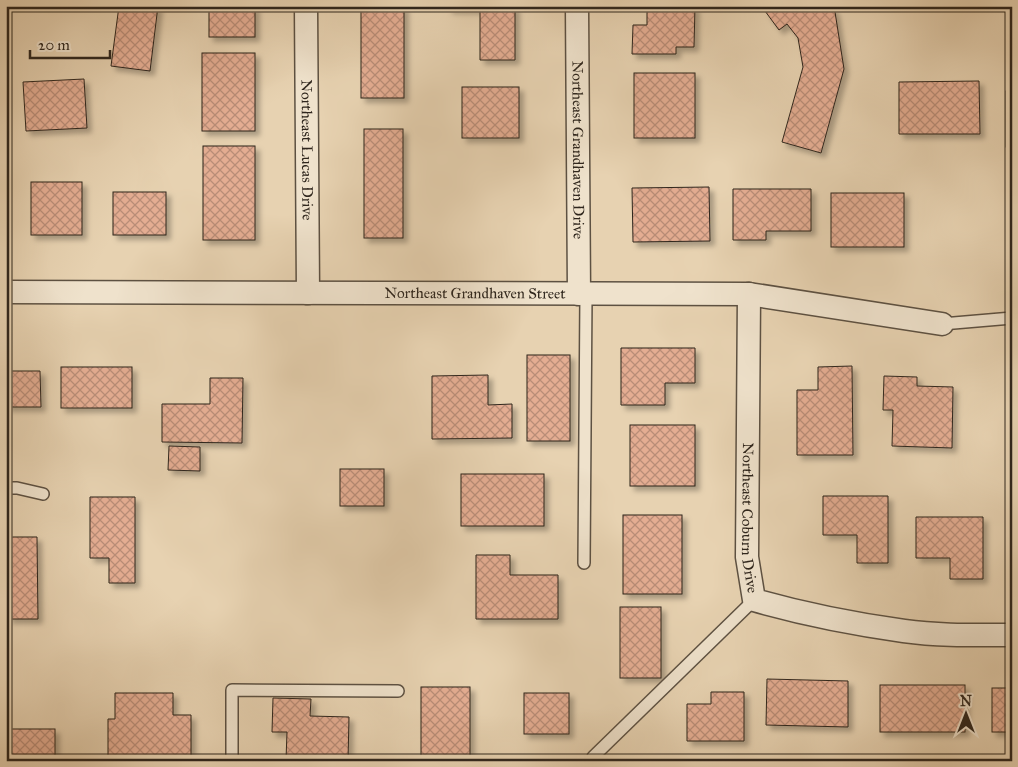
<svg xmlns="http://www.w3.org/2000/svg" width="1018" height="767" viewBox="0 0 1018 767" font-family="'IM FELL Great Primer',serif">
  <defs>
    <pattern id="building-cross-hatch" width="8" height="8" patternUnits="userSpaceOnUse" patternTransform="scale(1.25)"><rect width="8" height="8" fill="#e4ad92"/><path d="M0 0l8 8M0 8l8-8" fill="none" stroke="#b98d77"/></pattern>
    <filter id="shadow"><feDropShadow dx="4.5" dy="4.5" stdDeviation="2.5" flood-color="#0004"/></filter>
  </defs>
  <rect width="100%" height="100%" fill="#e7d2b1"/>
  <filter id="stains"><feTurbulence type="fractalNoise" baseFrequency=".004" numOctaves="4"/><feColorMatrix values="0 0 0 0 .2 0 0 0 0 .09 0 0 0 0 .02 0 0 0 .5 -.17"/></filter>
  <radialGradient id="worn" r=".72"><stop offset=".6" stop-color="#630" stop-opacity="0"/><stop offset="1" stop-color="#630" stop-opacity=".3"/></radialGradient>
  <!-- building -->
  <g fill="url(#building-cross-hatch)" stroke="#2f261d" filter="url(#shadow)">
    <polygon points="119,6 158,6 150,71 111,66"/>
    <rect x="209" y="6" width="46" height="31"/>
    <rect x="361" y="6" width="43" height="92"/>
    <polygon points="448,6 515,6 515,60 480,60 480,9 448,9"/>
    <polygon points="647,6 695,6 694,47 676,47 676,54 632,54 633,25 647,25"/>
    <polygon points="771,6 831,6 835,12 844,69 821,153 782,142 803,67 798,38 787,24 779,30 765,11"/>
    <rect x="202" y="53" width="53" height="78"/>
    <rect x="634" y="73" width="61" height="65"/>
    <polygon points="84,79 87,128 26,131 23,82"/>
    <polygon points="979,81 980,134 899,134 899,82"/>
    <rect x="462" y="87" width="57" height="51"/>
    <rect x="1006" y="91" width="6" height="56"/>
    <rect x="364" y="129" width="39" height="109"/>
    <rect x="203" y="146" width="52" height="94"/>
    <rect x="31" y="182" width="51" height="53"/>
    <polygon points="709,187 710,241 633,242 632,188"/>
    <polygon points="733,189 811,189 811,231 766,231 766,240 733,240"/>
    <rect x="113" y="192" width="53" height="43"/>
    <rect x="831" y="193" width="73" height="54"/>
    <polygon points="621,348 695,348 695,383 665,383 665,405 621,405"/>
    <rect x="527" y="355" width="43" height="86"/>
    <polygon points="852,366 853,455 797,455 797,390 818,390 818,367"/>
    <rect x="61" y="367" width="71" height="41"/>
    <polygon points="6,371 40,371 41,407 6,407"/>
    <polygon points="488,375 488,405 512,404 512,438 432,439 432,376"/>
    <polygon points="884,376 917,377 917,386 953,387 952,448 892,446 893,410 883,410"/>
    <polygon points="210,378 243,378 242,443 162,442 162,404 210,404"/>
    <rect x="630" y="425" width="65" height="61"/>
    <polygon points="169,446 200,447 200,471 168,470"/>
    <rect x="340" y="469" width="44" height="37"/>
    <rect x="461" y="474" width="83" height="52"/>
    <polygon points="823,496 888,496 888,563 857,563 857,535 823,535"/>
    <polygon points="90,497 135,497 135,583 109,583 109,558 90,558"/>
    <rect x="623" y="515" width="59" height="79"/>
    <polygon points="916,517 983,517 983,579 950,579 950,558 916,558"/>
    <polygon points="6,537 37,537 38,619 8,619"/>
    <polygon points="476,555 510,555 510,575 558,575 558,619 476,619"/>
    <rect x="620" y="607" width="41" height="71"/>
    <polygon points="767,679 848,681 848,727 766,725"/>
    <rect x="880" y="685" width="85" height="47"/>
    <rect x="421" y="687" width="49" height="74"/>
    <rect x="992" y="688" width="20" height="44"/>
    <polygon points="711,692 744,692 744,741 687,741 687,704 711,704"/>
    <polygon points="115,693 173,693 173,715 191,715 191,760 108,761 108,719 115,719"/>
    <rect x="524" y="693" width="45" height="41"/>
    <polygon points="273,698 311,699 310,716 349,717 348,761 286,760 287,732 272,732"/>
    <rect x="6" y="729" width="49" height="32"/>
  </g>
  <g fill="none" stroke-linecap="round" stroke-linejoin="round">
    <!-- service casing -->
    <g stroke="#5d5142" stroke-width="14">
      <g id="service">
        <polyline points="942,324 1012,318"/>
        <polyline points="6,488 17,488 43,494"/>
        <polyline points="584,563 586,294"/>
        <polyline points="593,757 754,600"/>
        <polyline points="232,761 232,690 398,691"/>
      </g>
    </g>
    <!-- minor casing -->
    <g stroke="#5d5142" stroke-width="25">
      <g id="minor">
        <path id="s1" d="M306,6L308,293"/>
        <path id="s2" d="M577,6L579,294"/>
        <path id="s3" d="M6,292L749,294L942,324"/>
        <path id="s4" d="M749,294L747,557L754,600C803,614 854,624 904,631C940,636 976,635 1012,635"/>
      </g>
    </g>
    <!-- service -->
    <use href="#service" stroke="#efe2cc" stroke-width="11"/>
    <!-- minor -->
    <use href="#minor" stroke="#efe2cc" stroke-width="22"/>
  </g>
  <g text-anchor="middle" stroke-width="4.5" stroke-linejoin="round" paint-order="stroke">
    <!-- street labels -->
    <g font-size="15" fill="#2f261d" stroke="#efe2cc">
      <text dy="5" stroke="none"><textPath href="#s1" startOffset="144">Northeast Lucas Drive</textPath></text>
      <text dy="5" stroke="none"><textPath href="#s2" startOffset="144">Northeast Grandhaven Drive</textPath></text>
      <text dy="5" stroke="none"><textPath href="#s3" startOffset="469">Northeast Grandhaven Street</textPath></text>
      <text dy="5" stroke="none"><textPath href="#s4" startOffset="224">Northeast Coburn Drive</textPath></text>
    </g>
  </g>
  <!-- margin -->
  <rect width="1018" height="767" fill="none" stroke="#e7d2b1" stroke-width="25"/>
  <rect x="8" y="8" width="1003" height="752" fill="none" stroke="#2f261d" stroke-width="2.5"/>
  <rect x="12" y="12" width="993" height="742" fill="none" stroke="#2f261d"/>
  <!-- north arrow -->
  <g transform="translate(966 714)" stroke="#efe2cc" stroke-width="4" paint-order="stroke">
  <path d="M0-4L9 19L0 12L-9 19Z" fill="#2f261d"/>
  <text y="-8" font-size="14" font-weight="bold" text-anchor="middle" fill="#2f261d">N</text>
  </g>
  <!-- scale -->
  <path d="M30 50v8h80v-8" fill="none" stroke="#2f261d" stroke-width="2.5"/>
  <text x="38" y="50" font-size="15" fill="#2f261d" stroke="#efe2cc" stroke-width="4" paint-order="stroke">20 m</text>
  <rect width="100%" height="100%" filter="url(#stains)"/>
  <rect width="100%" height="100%" fill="url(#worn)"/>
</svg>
